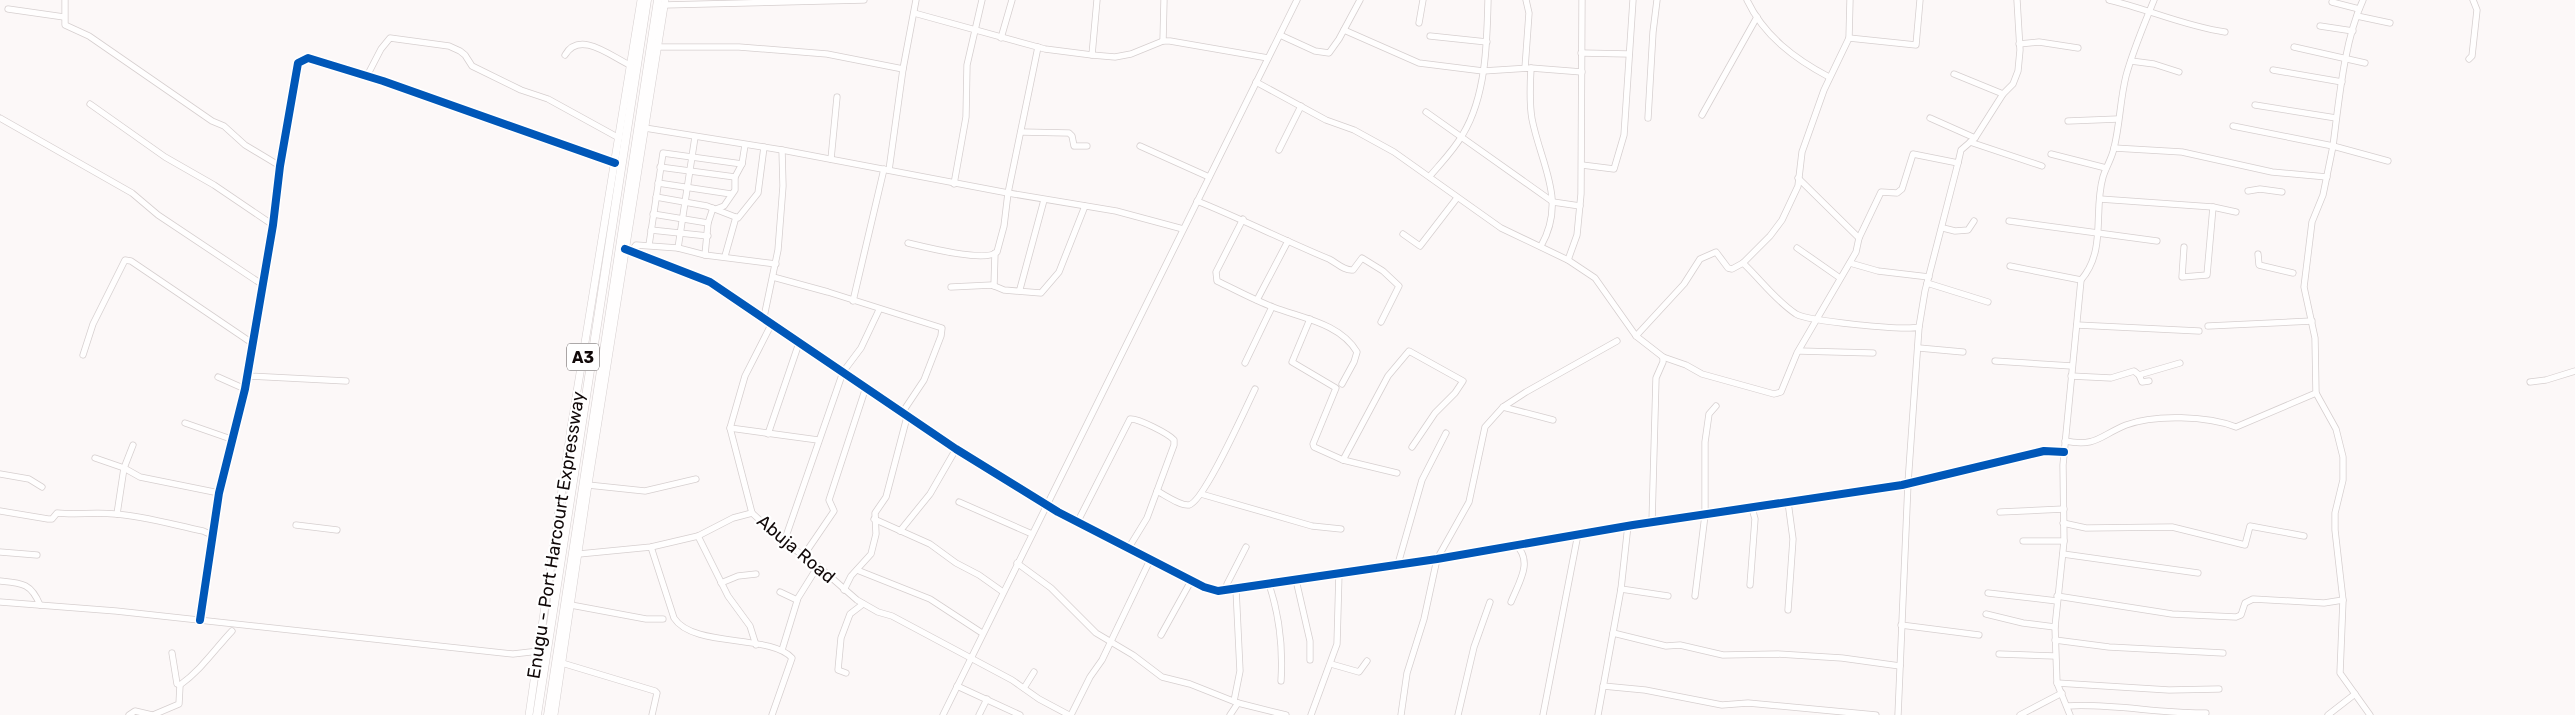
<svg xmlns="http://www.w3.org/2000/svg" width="2575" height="715" viewBox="0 0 2575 715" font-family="Rubik,sans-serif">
  <rect width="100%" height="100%" fill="#fcf8f8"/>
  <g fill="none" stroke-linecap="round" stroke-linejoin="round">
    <!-- minor casing -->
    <g stroke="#d6cfcf" stroke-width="7">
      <g id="minor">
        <polyline points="65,0 65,25 89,36 212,121 224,126 245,145 280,166"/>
        <path d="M1747,0C1764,36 1795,59 1829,77"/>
        <path d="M2109,0C2148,9 2184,26 2225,32"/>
        <path d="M2363,0C2344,41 2339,101 2333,146L2388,161"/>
        <polyline points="2332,2 2359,9"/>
        <polyline points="664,5 864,0"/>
        <polyline points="8,9 64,17"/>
        <polyline points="914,13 1045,49 1092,55 1115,57 1131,54 1163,41 1170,41 1268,58"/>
        <polyline points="2357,16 2390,23"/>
        <polyline points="1419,23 1423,0"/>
        <polyline points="2320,26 2353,31"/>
        <path d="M1344,30L1419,63L1483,71L1531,68C1530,85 1529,102 1532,119C1541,165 1567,200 1541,246"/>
        <polyline points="1280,35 1315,51 1329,53 1339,39 1360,0"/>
        <polyline points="1430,36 1487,42"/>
        <polyline points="1001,38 1012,0"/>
        <polyline points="1849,38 1916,45 1920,0"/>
        <polyline points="1163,41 1164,0"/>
        <polyline points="2019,44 2039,42 2078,48"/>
        <polyline points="658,47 739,47 827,54 903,69"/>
        <polyline points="2294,47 2365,63"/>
        <polyline points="1581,53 1629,54"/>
        <path d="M565,55C580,29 613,58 630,65"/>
        <polyline points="1092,55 1097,0"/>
        <polyline points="2469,59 2472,56 2477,10 2473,0"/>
        <polyline points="2131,61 2154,64 2179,72"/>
        <polyline points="1525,68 1529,13 1526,0"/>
        <polyline points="1531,68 1582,72"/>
        <polyline points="2273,70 2342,82"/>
        <polyline points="1954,74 2003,94"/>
        <polyline points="367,76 381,49 390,38 449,46 460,51 465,55 472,66 521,90 548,99 619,138"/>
        <polyline points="1256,82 1326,120 1354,130 1394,152 1501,228 1568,260 1595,278 1636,336 1663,357 1686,365 1702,374 1774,394 1781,392 1797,353 1856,252 1859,238 1798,178"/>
        <polyline points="90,104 165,157 214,185 273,225"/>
        <polyline points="2255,105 2336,118"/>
        <polyline points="1426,112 1553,202 1580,206"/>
        <polyline points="1702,115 1757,17"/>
        <polyline points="0,118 132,193 158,215 263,285"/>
        <polyline points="1648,118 1653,32 1657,0"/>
        <polyline points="1930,118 1975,138"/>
        <polyline points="2068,121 2118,119"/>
        <polyline points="2233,126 2333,146 2323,195 2312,222 2304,287 2315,338 2316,393 2336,429 2343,457 2343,480 2335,513 2335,530 2343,600 2340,673 2370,715"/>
        <polyline points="645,128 782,150 1008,193 1116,211 1183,229"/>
        <polyline points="1021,132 1069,133 1072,136 1074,146 1087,146"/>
        <polyline points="1970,142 2042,166"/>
        <polyline points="1140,146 1209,177"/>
        <polyline points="2114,148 2182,152 2272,172 2327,177"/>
        <polyline points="1279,150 1301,106"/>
        <polyline points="2051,154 2106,168"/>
        <polyline points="831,159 837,97"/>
        <polyline points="1582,165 1614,169 1624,135 1633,0"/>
        <polyline points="660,167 735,177"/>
        <polyline points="889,170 903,69 916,0"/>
        <path d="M1430,176C1441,163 1454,150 1463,134C1486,96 1487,43 1488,0"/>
        <polyline points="658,183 731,194"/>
        <polyline points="954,184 966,117 967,65 982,0"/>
        <polyline points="2248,191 2260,189 2282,192"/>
        <polyline points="656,197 707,206 738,218 758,193 764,147"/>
        <polyline points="2100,199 2213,207 2236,212"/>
        <path d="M1197,201C1242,219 1285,241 1329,259C1337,263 1344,271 1353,270L1362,258L1383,271L1399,286L1381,322"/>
        <polyline points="716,209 724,206 735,190 735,177 742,164"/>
        <polyline points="653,214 708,223"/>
        <path d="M1243,219L1216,272L1217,281C1236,290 1254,300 1273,307C1301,318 1340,323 1357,352L1354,362L1342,384"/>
        <polyline points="2009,221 2157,241"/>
        <polyline points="1943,228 1955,231 1968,230 1974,221"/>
        <polyline points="651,230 708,236"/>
        <polyline points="1403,234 1420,246 1457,198"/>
        <polyline points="1859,238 1881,192 1897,193 1902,189 1913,154 1958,163 1961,150 1975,138 2003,94 2013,84 2018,71 2020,50 2017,0"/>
        <path d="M908,243C925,247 986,263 997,252L1004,226L1008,193L1038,47"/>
        <polyline points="649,245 663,153 742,164 745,145"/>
        <polyline points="2184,247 2182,277 2207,275 2213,207"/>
        <polyline points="678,248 695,137"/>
        <polyline points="1797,248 1840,278"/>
        <polyline points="625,249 710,282 956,449 1058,512 1204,587 1218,591 1437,559 1633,525 1902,485 2044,451 2064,452"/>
        <polyline points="632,250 636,245 678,248 705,255 776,264"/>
        <polyline points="2258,254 2259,265 2293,273"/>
        <polyline points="705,255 708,223 713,208"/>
        <polyline points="725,256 736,217"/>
        <polyline points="1568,260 1577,235 1581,194 1582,0"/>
        <path d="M1743,263C1761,280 1775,300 1796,314C1808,321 1904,331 1919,327L1925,291L1958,163"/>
        <polyline points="1850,263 1878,271 1929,277"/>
        <polyline points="2010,266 2081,280"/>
        <polyline points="773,277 828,292 942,328 941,336 924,380 902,413"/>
        <polyline points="1927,283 1988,302"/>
        <polyline points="994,286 995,253"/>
        <polyline points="951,287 992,285 1004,290 1041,293 1059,272 1085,206"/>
        <polyline points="1020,289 1044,200"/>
        <polyline points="1257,300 1288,241"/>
        <polyline points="853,301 884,169"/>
        <polyline points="764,317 778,250 783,186 782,150"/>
        <polyline points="1310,319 1292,362 1336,388 1313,444 1314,447 1343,460 1397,473"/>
        <polyline points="2077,325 2199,331"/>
        <polyline points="2208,326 2312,321"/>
        <polyline points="1636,336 1684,284 1700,259 1716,252 1728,268 1732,269 1743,263 1770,236 1782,220 1798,186 1802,152 1824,90 1849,38 1850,0"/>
        <polyline points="1919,348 1963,352"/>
        <polyline points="1799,351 1873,353"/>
        <polyline points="83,355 93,324 125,260 131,261 252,343"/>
        <polyline points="1995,361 2072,366"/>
        <polyline points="1245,363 1272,307"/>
        <polyline points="2139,375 2142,382 2149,381"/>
        <polyline points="247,376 346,381"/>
        <polyline points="2071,376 2111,378 2134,371 2139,375 2180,363"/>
        <polyline points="218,377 245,389"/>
        <polyline points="2530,382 2546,380 2575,371"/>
        <polyline points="1503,407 1553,420"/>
        <polyline points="185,423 231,439"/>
        <polyline points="730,428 818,440"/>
        <polyline points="768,434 799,343"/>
        <path d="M2065,441C2097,447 2099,436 2126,425C2155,414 2208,416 2236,427L2316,393"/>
        <polyline points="95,458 124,468 140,477 219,493"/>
        <polyline points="1343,460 1388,376 1409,351 1463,381 1455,393 1435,413 1412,447"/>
        <polyline points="0,474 29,479 42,487"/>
        <polyline points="588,485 645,491 696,479"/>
        <path d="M1157,491C1165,495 1180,506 1189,505C1204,502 1246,407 1255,389"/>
        <polyline points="1201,494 1312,526 1341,529"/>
        <polyline points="959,502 1032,534"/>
        <polyline points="1788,502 1793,539 1788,610"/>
        <path d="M0,511L48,519H52L57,513C76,515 95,512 115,514C144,516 174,525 203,531L212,535"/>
        <polyline points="2000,512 2064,509"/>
        <polyline points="752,513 784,542 818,566 857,600 878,612 892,616 1012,680 1039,699 1069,715"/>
        <polyline points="752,513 730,428 745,376 772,323"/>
        <polyline points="117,514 124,468 133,445"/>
        <polyline points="874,519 930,544 956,563 979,575 1003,592"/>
        <polyline points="1652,522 1656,378 1663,362 1663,357"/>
        <path d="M1077,523L1130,419C1138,418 1169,434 1174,440V445L1147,518L1128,549"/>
        <polyline points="2063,523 2086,528 2172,527 2245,545 2250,526 2304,536"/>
        <polyline points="296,525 337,530"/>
        <polyline points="900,531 930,494 956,449"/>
        <polyline points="698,536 728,596 750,626 756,645"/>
        <polyline points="2023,541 2064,541"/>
        <polyline points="784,542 843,372 861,348 879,310"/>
        <path d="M651,547L674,618C693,648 771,634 792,658L772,715"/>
        <polyline points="0,552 37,555"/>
        <polyline points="579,554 651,547 698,536 733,518 752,513"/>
        <polyline points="2063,554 2198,573"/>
        <polyline points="804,555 834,511 829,500 866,387"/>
        <polyline points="1017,563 1051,588 1096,633 1133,655 1162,677 1190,684 1238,703 1286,715"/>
        <polyline points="1398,564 1422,480 1446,433"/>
        <polyline points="857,570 930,599 982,633"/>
        <polyline points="1296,580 1310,641 1310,660"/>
        <path d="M0,581C22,583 31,583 40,605"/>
        <polyline points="721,583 738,576 756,574"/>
        <path d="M1269,584C1279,614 1283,649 1281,681"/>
        <polyline points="1750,585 1755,519 1752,508"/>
        <polyline points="1621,589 1668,596"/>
        <polyline points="844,590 851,576 871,554 876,534 875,513 886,497 907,417"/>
        <polyline points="1227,590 1227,584 1246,547"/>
        <polyline points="780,592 797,600"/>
        <polyline points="1988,593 2057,601"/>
        <polyline points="1695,596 1705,515 1705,442 1709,414 1716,406"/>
        <polyline points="2057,596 2172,614 2236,617 2241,615 2245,603 2253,599 2324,603 2343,600"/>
        <polyline points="0,602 116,611 513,654 539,651"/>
        <path d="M1511,602C1519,582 1534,561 1515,544"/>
        <polyline points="571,605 646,619 663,619"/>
        <polyline points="1986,614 2023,623 2055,627"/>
        <polyline points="200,620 219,493 245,389 273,225 280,166 298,63 308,58 383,81 615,163"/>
        <polyline points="1901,625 1979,635"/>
        <polyline points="1613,633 1666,646 1680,645 1723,655 1778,654 1842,658 1900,666"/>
        <polyline points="1161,635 1191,581"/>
        <polyline points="2055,640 2109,647 2223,653"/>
        <polyline points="782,650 798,598 818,566"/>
        <polyline points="172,653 177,684 180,685"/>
        <polyline points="1999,654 2055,656"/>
        <polyline points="562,663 655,691 657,693 652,715"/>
        <polyline points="1331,664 1359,672 1367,661"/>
        <polyline points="846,673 838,670 841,638 850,614 863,604"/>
        <polyline points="2057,683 2169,690 2219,689"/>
        <polyline points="957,686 1020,715"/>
        <polyline points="1603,686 1645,690 1722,705 1748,703 1876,715"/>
        <polyline points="1024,688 1034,672"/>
        <polyline points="1234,701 1240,671 1236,589"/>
        <path d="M2067,706C2113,703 2159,714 2206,713"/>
        <polyline points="129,715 135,711 152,715"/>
        <path d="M153,715L179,704L180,685C201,670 215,649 232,631"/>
        <polyline points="943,715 1297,0"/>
        <polyline points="979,715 987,699"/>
        <polyline points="1071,715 1090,677 1102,660 1150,560"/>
        <polyline points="1230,715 1238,703"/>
        <polyline points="1311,715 1337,644 1339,573"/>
        <polyline points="1401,715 1407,673 1424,619 1437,559 1469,502 1485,427 1503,407 1526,392 1617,341"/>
        <polyline points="1458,715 1474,647 1490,602"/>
        <polyline points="1543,715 1578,534"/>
        <polyline points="1598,715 1621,589 1628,525"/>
        <polyline points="1898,715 1908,483 1919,327"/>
        <polyline points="2020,715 2062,693"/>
        <path d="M2070,715L2057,683L2055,627L2064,541L2063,465L2081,280C2107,250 2093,211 2103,177C2106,167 2112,158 2114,148C2120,124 2120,100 2126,76C2133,50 2144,25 2154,0"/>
        <polyline points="2328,715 2355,694"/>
      </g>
    </g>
    <!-- major casing -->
    <g stroke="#d6cfcf" stroke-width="8">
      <g id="major">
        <polyline points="529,715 571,428 641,0"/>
        <polyline points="554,715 588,485 665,0"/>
      </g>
    </g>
    <!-- highway casing -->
    <g stroke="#d6cfcf" stroke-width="9">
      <g id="highway">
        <polyline points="537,715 647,0"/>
        <polyline points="548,715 658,0"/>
      </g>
    </g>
    <!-- minor -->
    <use href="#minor" stroke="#fffefe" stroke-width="5.5"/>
    <!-- major -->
    <use href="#major" stroke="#fffefe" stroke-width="7"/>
    <!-- highway -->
    <use href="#highway" stroke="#fffefe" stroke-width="8"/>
    <!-- cycleway casing -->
    <g stroke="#fff" stroke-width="11">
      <g id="cycleway">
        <polyline points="625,249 710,282 956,449 1058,512 1204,587 1218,591 1437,559 1633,525 1902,485 2044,451 2064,452"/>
        <polyline points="200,620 219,493 245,389 273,225 280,166 298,63 308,58 383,81 615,163"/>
      </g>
    </g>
    <!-- cycleway -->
    <use href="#cycleway" stroke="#0057b8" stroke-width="8"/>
  </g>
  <g text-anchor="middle" stroke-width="4.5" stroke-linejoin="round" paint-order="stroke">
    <!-- shield labels -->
    <rect fill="#fff" stroke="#585353" stroke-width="1" x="567" y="343.5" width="32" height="27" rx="4"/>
    <g font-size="16" font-weight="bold" fill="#110909">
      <text x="583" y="363">A3</text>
    </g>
    <!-- street labels -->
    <g font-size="18" fill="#110909" stroke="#fff">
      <text transform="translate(556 535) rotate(-81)" y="6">Enugu - Port Harcourt Expressway</text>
      <text transform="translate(796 549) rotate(40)" y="6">Abuja Road</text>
    </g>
  </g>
</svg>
